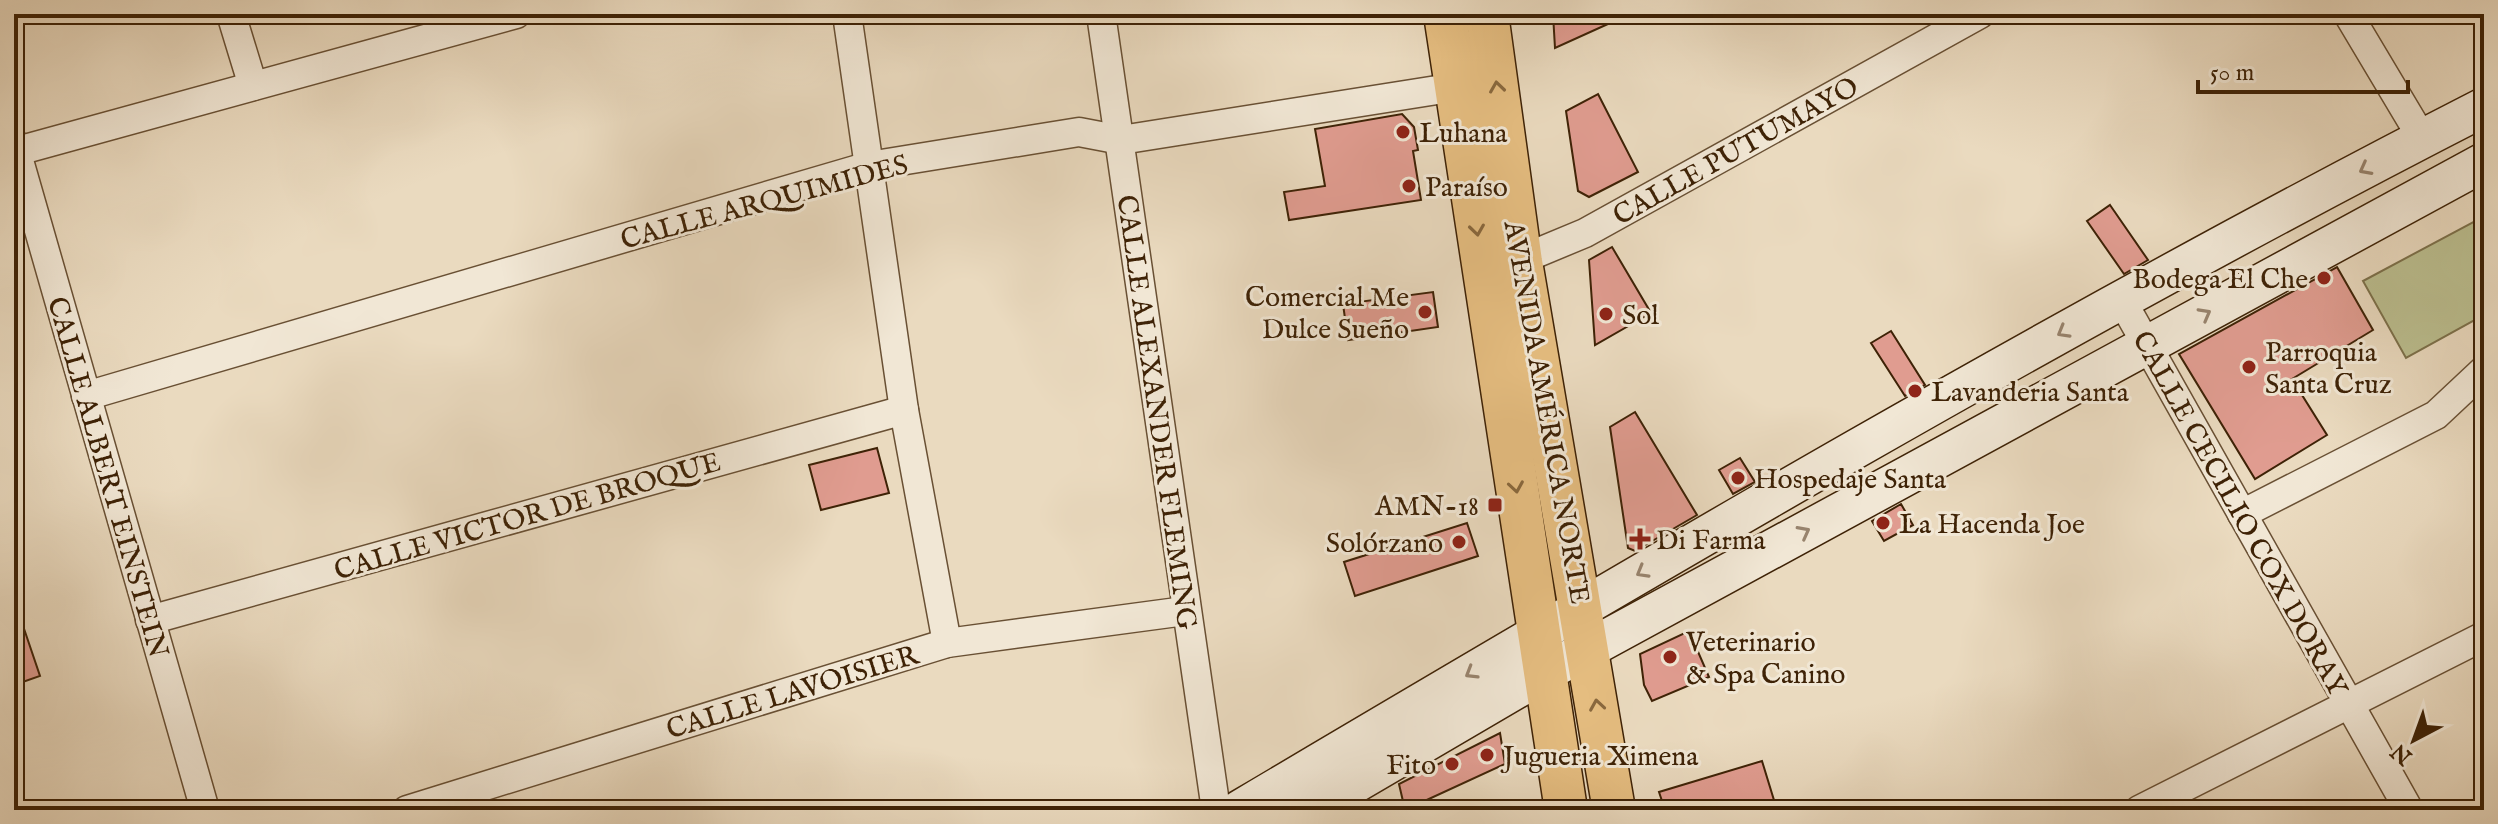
<svg xmlns="http://www.w3.org/2000/svg" width="2498" height="824" viewBox="0 0 2498 824" font-family="'IM FELL English',serif">
  <rect width="100%" height="100%" fill="#eadabf"/>
  <filter id="stains"><feTurbulence type="fractalNoise" baseFrequency=".0025" numOctaves="4"/><feColorMatrix values="0 0 0 0 .2 0 0 0 0 .09 0 0 0 0 .02 0 0 0 .5 -.17"/></filter>
  <radialGradient id="worn" r=".72"><stop offset=".6" stop-color="#630" stop-opacity="0"/><stop offset="1" stop-color="#630" stop-opacity=".3"/></radialGradient>
  <!-- green -->
  <polygon fill="#bbbe8f" stroke="#7c704a" stroke-width="2" points="2479,219 2484,228 2484,315 2406,358 2363,281"/>
  <!-- building -->
  <g fill="#e09c90" stroke="#3e2206" stroke-width="2">
    <polygon points="1553,14 1630,14 1555,48"/>
    <polygon points="1598,94 1638,172 1589,197 1578,191 1566,111"/>
    <polygon points="1402,114 1414,127 1418,150 1413,151 1421,200 1289,220 1284,192 1325,186 1315,129"/>
    <polygon points="2110,205 2148,260 2124,274 2087,221"/>
    <polygon points="1612,247 1651,313 1595,345 1589,260"/>
    <polygon points="2337,267 2373,330 2292,379 2327,435 2255,479 2179,354"/>
    <polygon points="1433,292 1438,327 1348,340 1343,304"/>
    <polygon points="1891,331 1925,385 1905,396 1871,343"/>
    <polygon points="1635,412 1697,515 1635,551 1628,548 1610,427"/>
    <polygon points="877,448 889,493 821,510 809,465"/>
    <polygon points="1740,458 1755,482 1733,494 1719,470"/>
    <polygon points="1901,504 1913,525 1884,541 1872,521"/>
    <polygon points="1467,523 1478,556 1355,596 1344,562"/>
    <polygon points="18,611 40,676 14,685 14,612"/>
    <polygon points="1689,631 1709,677 1652,701 1644,685 1640,654"/>
    <polygon points="1500,733 1505,764 1405,810 1399,784"/>
    <polygon points="1762,761 1777,810 1665,810 1659,792"/>
  </g>
  <g fill="none" stroke-linecap="round" stroke-linejoin="round">
    <!-- street casing -->
    <g stroke="#695034" stroke-width="31">
      <g id="street">
        <polyline points="231,14 253,86"/>
        <polyline points="847,14 904,410 947,643"/>
        <polyline points="1101,14 1216,810"/>
        <polyline points="2348,14 2422,138"/>
        <polyline points="14,143 205,810"/>
        <polyline points="14,152 516,14"/>
        <polyline points="1508,265 1585,233 1980,14"/>
        <polyline points="2121,299 2409,810"/>
        <polyline points="86,396 869,166 1079,132 1121,140 1456,87"/>
        <polyline points="2242,514 2436,415 2484,370"/>
        <polyline points="150,620 904,410"/>
        <polyline points="407,810 947,643 1185,611"/>
        <polyline points="2139,810 2484,636"/>
      </g>
    </g>
    <!-- secondary casing -->
    <g stroke="#3e2206" stroke-width="41">
      <g id="secondary">
        <path d="M1239,810C1649,567 2060,324 2484,107"/>
        <polyline points="1310,810 1544,673 2484,162"/>
      </g>
    </g>
    <!-- primary casing -->
    <g stroke="#3e2206" stroke-width="45">
      <g id="primary">
        <polyline points="1445,14 1566,810"/>
        <polyline points="1487,14 1521,262 1614,810"/>
      </g>
    </g>
    <!-- street -->
    <use href="#street" stroke="#f1e7d5" stroke-width="28"/>
    <!-- secondary -->
    <use href="#secondary" stroke="#f1e7d5" stroke-width="38"/>
    <!-- primary -->
    <use href="#primary" stroke="#e5bd80" stroke-width="42"/>
  </g>
  <!-- one-way arrows -->
  <defs><path id="oneway-chevron" d="M-2-3.5L2.5 0L-2 3.5" fill="none" stroke-width="1.6" stroke-linecap="round" stroke-linejoin="round" transform="scale(2)"/></defs>
  <g stroke="#89683d">
    <use href="#oneway-chevron" transform="translate(1497 87) rotate(-98)"/>
    <use href="#oneway-chevron" transform="translate(1477 230) rotate(82)"/>
    <use href="#oneway-chevron" transform="translate(1516 487) rotate(81)"/>
    <use href="#oneway-chevron" transform="translate(1597 705) rotate(-99)"/>
  </g>
  <g stroke="#98846e">
    <use href="#oneway-chevron" transform="translate(2365 169) rotate(152)"/>
    <use href="#oneway-chevron" transform="translate(2205 314) rotate(-29)"/>
    <use href="#oneway-chevron" transform="translate(2063 332) rotate(150)"/>
    <use href="#oneway-chevron" transform="translate(1804 532) rotate(-28)"/>
    <use href="#oneway-chevron" transform="translate(1642 572) rotate(150)"/>
    <use href="#oneway-chevron" transform="translate(1471 673) rotate(149)"/>
  </g>
  <!-- markers -->
  <g fill="#8f2418" stroke="#f1e7d5" stroke-width="3">
    <circle cx="1403" cy="132" r="8"/>
    <circle cx="1409" cy="186" r="8"/>
    <circle cx="2324" cy="278" r="8"/>
    <circle cx="1425" cy="312" r="8"/>
    <circle cx="1606" cy="314" r="8"/>
    <circle cx="2249" cy="367" r="8"/>
    <circle cx="1915" cy="391" r="8"/>
    <circle cx="1738" cy="478" r="8"/>
    <rect x="1487" y="497" width="16" height="16" rx="4"/>
    <circle cx="1883" cy="523" r="8"/>
    <path d="M1636 527h8v8h8v8h-8v8h-8v-8h-8v-8h8z"/>
    <circle cx="1459" cy="542" r="8"/>
    <circle cx="1670" cy="657" r="8"/>
    <circle cx="1487" cy="755" r="8"/>
    <circle cx="1452" cy="764" r="8"/>
  </g>
  <g text-anchor="middle" stroke-width="6" stroke-linejoin="round" paint-order="stroke">
    <!-- poi labels -->
    <g font-size="28" fill="#3e2206" stroke="#f1e7d5" text-anchor="start">
      <text x="1419" y="142">Luhana</text>
      <text x="1425" y="196">Paraíso</text>
      <text x="2308" y="288" text-anchor="end">Bodega El Che</text>
      <text x="1409" y="306" text-anchor="end">Comercial Me<tspan x="1409" dy="32">Dulce Sueño</tspan></text>
      <text x="1622" y="324">Sol</text>
      <text x="2265" y="361">Parroquia<tspan x="2265" dy="32">Santa Cruz</tspan></text>
      <text x="1931" y="401">Lavanderia Santa</text>
      <text x="1754" y="488">Hospedaje Santa</text>
      <text x="1479" y="515" text-anchor="end">AMN-18</text>
      <text x="1899" y="533">La Hacenda Joe</text>
      <text x="1656" y="549">Di Farma</text>
      <text x="1443" y="552" text-anchor="end">Solórzano</text>
      <text x="1686" y="651">Veterinario<tspan x="1686" dy="32">&amp; Spa Canino</tspan></text>
      <text x="1503" y="765">Jugueria Ximena</text>
      <text x="1436" y="774" text-anchor="end">Fito</text>
    </g>
    <!-- street labels -->
    <g font-size="28" fill="#3e2206" stroke="#f1e7d5">
      <text transform="translate(1735 150) rotate(-29)" y="10">CALLE PUTUMAYO</text>
      <text transform="translate(764 201) rotate(-15)" y="10">CALLE ARQUIMIDES</text>
      <text transform="translate(1158 412) rotate(82)" y="10">CALLE ALEXANDER FLEMING</text>
      <text transform="translate(1548 412) rotate(80)" y="10">AVENIDA AMÉRICA NORTE</text>
      <text transform="translate(109 477) rotate(74)" y="10">CALLE ALBERT EINSTEIN</text>
      <text transform="translate(2241 513) rotate(61)" y="10">CALLE CECILIO COX DORAY</text>
      <text transform="translate(527 515) rotate(-16)" y="10">CALLE VICTOR DE BROQUE</text>
      <text transform="translate(792 691) rotate(-17)" y="10">CALLE LAVOISIER</text>
    </g>
  </g>
  <!-- margin -->
  <rect width="2498" height="824" fill="none" stroke="#eadabf" stroke-width="48"/>
  <rect x="16" y="16" width="2466" height="792" fill="none" stroke="#3e2206" stroke-width="4"/>
  <rect x="24" y="24" width="2450" height="776" fill="none" stroke="#3e2206" stroke-width="2"/>
  <!-- north arrow -->
  <g transform="translate(2414 740) rotate(221)" stroke="#f1e7d5" stroke-width="6" paint-order="stroke">
  <path d="M0-6L14 30L0 20L-14 30Z" fill="#3e2206"/>
  <text y="-12" font-size="22" font-weight="bold" text-anchor="middle" fill="#3e2206">N</text>
  </g>
  <!-- scale -->
  <path d="M2198 80v12h210v-12" fill="none" stroke="#3e2206" stroke-width="4"/>
  <text x="2210" y="80" font-size="24" fill="#3e2206" stroke="#f1e7d5" stroke-width="6" paint-order="stroke">50 m</text>
  <rect width="100%" height="100%" filter="url(#stains)"/>
  <rect width="100%" height="100%" fill="url(#worn)"/>
</svg>
